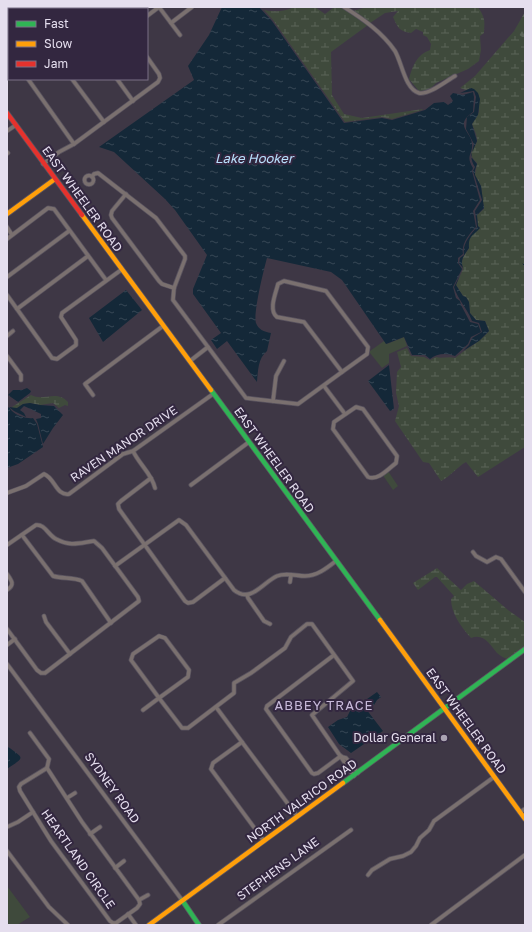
<svg xmlns="http://www.w3.org/2000/svg" width="532" height="932" viewBox="0 0 532 932" font-family="'Golos Text',sans-serif">
  <defs>
    <pattern id="forest-firs" width="22" height="20" patternUnits="userSpaceOnUse"><rect width="22" height="20" fill="#3f4a3c"/><path d="M5 1l3.5 6h-7zM16 11l3.5 6h-7z" fill="#5b6458"/></pattern>
    <pattern id="wetland-marsh" width="20" height="14" patternUnits="userSpaceOnUse"><rect width="20" height="14" fill="#3f4a3c"/><path d="M1 5h8M5 5V1M11 12h8M15 12V8" fill="none" stroke="#5b6458"/></pattern>
    <pattern id="water-ripples" width="26" height="14" patternUnits="userSpaceOnUse"><rect width="26" height="14" fill="#142838"/><path d="M2 4q2-2 4 0t4 0M15 11q2-2 4 0t4 0" fill="none" stroke="#364755"/></pattern>
  </defs>
  <rect width="100%" height="100%" fill="#3e3745"/>
  <!-- green -->
  <g fill="#3f4a3c">
    <polygon points="404,337 407,346 389,354 389,363 382,368 370,353 370,351 384,341 387,344"/>
    <polygon points="388,471 398,486 393,490 382,474"/>
    <polygon points="7,886 30,917 17,925 7,925"/>
  </g>
  <!-- forest -->
  <polygon fill="url(#forest-firs)" points="525,12 525,39 524,40 514,31"/>
  <!-- wetland -->
  <g fill="url(#wetland-marsh)">
    <path d="M294,7H315L325,14C328,12 332,8 335,7C343,5 362,20 368,25L331,52L332,95L344,114L362,118L423,109L422,110L392,119L382,117L345,122L273,20L264,10C274,12 284,12 294,7Z"/>
    <path d="M367,7H478C485,18 485,20 484,33L480,36L481,50L479,61L468,69L436,83L427,92L419,91L409,79C412,67 417,54 430,50L431,44L427,37L423,35V32L416,29L411,33C399,31 398,28 393,17L398,11L385,13L370,23L353,11Z"/>
    <path d="M514,31L525,39V447L478,477L466,462C457,467 451,476 441,481L429,463L423,462L395,421L399,406L396,393L397,372L401,367L397,352L407,348L411,356L424,357L430,360L436,357C441,359 449,356 455,358C467,348 480,342 489,331L485,321L476,320L470,313L469,302L466,297L463,296L456,285L463,269C460,259 464,256 469,248L468,241L472,235L480,228L478,226L477,215L484,209L481,186L475,175L477,163C465,151 476,150 477,140C477,135 474,129 472,124L479,112V95L471,88L466,90L460,88L475,76Z"/>
    <path d="M31,395C44,402 56,389 68,402V406L65,405L59,408L53,403L40,405L30,403L23,404L17,408H13L12,407Z"/>
    <path d="M437,568L461,590L467,584L474,581L508,610L525,622V648L509,660C505,658 500,656 497,653C490,645 484,633 471,638C461,627 451,613 451,599L454,596L437,577H435L418,590L413,583Z"/>
  </g>
  <!-- water -->
  <g fill="url(#water-ripples)">
    <path d="M222,7H259L272,21L344,123L382,118L392,120L425,110L434,103L444,102L448,105L453,101L450,96L453,93L463,95L473,92L474,97L473,112C453,126 472,132 472,144C473,155 465,155 473,168L472,171L480,200L473,211L476,227C469,234 461,244 463,254L458,258V263L462,269L453,287L456,298L460,301L461,305L470,322L478,324L481,332L471,337L468,344L455,356C447,353 437,353 430,359L425,355H412L404,337L386,344L342,280L331,272L267,258C264,269 253,313 256,323C258,329 264,332 271,333L267,351C258,358 258,371 257,382L227,341L217,349L211,340L221,333L193,294V289L207,255L175,210L165,199L114,152L99,147L194,80L188,66L209,35Z"/>
    <path d="M471,88L474,89L478,93L480,99L478,115L472,124L477,141L471,155L472,158L477,164L475,170V175L481,186L484,208L477,215L478,226L480,228C473,236 468,236 469,248C464,256 460,259 463,268L459,263L460,258L464,255C462,244 470,235 477,227L475,211L482,200L473,171L475,167C469,158 472,154 474,144L466,129L467,117L474,112L476,97L474,91L460,93Z"/>
    <path d="M460,275L456,285L463,296L466,297L469,302L470,313L476,320L485,321L489,331L479,341L463,351L469,345L472,338L482,332L479,323L472,321C467,308 458,300 454,287Z"/>
    <polygon points="126,290 142,310 103,342 89,318"/>
    <polygon points="389,365 394,409 390,411 368,381"/>
    <polygon points="27,388 31,391 30,393 18,402 8,395 13,390 22,390"/>
    <polygon points="30,403 40,405 54,406 63,415 53,428 43,444 38,424 36,419 41,418 41,414 24,406 20,410 24,413 26,417 14,411 9,407 17,408 23,404"/>
    <path d="M7,407C13,409 8,407 12,411C17,416 27,419 33,418L37,424L43,447L18,464L7,468Z"/>
    <polygon points="377,692 381,697 377,700 374,705 369,704 366,709 383,731 351,753 339,744 328,727 338,720 347,717 350,711"/>
    <path d="M7,746C24,759 26,756 7,769Z"/>
  </g>
  <g fill="none" stroke-linecap="round" stroke-linejoin="round">
    <!-- stream -->
    <polyline stroke="#142838" stroke-width="1" points="523,264 525,266"/>
    <!-- street casing -->
    <g stroke="#59535f" stroke-width="5">
      <g id="street">
        <polyline points="64,7 66,9"/>
        <polyline points="111,7 112,9"/>
        <polyline points="159,7 180,35"/>
        <path d="M344,7C363,19 382,32 395,51C402,63 405,89 419,93C429,95 446,81 455,76"/>
        <polyline points="147,16 159,7"/>
        <polyline points="171,23 192,7"/>
        <polyline points="7,30 9,28"/>
        <polyline points="28,79 74,144"/>
        <polyline points="72,79 104,122"/>
        <polyline points="117,79 133,101"/>
        <polyline points="7,131 16,125"/>
        <polyline points="7,152 8,153"/>
        <polyline points="43,164 59,152 74,144 158,82 160,78 159,74 147,57"/>
        <circle cx="89" cy="180" r="4.5"/>
        <polyline points="92,177 94,174 98,173 156,218 185,256 185,259 174,288 173,300 246,398 298,404 342,372"/>
        <polyline points="126,194 112,211 111,215 112,218 159,281 162,284 174,288"/>
        <polyline points="7,227 12,235"/>
        <polyline points="7,239 48,208 54,209 106,280"/>
        <polyline points="7,277 69,231"/>
        <path d="M284,281L326,291L368,347L367,354L342,372L304,322L277,317C268,310 276,293 278,284Z"/>
        <polyline points="7,295 52,358 57,359 76,345 76,340 61,317 62,313 121,270"/>
        <polyline points="17,309 88,256"/>
        <polyline points="7,336 13,331"/>
        <polyline points="7,356 21,375 21,380"/>
        <polyline points="190,361 208,347"/>
        <polyline points="324,386 345,414"/>
        <polyline points="93,395 85,384 163,326"/>
        <polyline points="273,401 276,376 284,361"/>
        <path d="M356,407L363,409L397,456L396,463C388,469 378,481 368,477L333,429L334,422Z"/>
        <path d="M133,451C139,464 152,474 155,488"/>
        <polyline points="151,478 121,501 118,504 119,509 185,601 188,603 193,602 225,578"/>
        <polyline points="191,485 249,442"/>
        <path d="M7,493L26,486L44,474C55,478 56,496 69,494L123,454L133,451L213,394"/>
        <path d="M22,535L53,576C63,579 73,577 82,581L111,623"/>
        <path d="M7,545L36,525C45,524 48,535 56,539C71,547 79,543 94,541L102,548L138,597L139,601L45,673H41L37,670L7,629"/>
        <polyline points="473,552 476,556 487,562 496,557 501,559 525,592"/>
        <path d="M115,566L179,520L186,525L234,590C251,604 263,582 277,576C286,572 297,576 305,576C317,576 327,568 336,561"/>
        <path d="M7,574C12,581 15,585 7,590"/>
        <polyline points="290,582 291,575"/>
        <polyline points="247,595 248,598 264,621 270,624"/>
        <polyline points="44,616 46,622 70,654"/>
        <polygon points="159,636 165,638 189,670 188,677 159,698 131,660 133,654"/>
        <polyline points="7,645 15,639"/>
        <polyline points="334,655 267,706 266,709 312,773 314,774 318,773 341,756"/>
        <polyline points="7,664 182,900"/>
        <polyline points="216,707 297,816"/>
        <polyline points="143,710 159,698 182,728 188,728 234,693 234,683 251,673 285,648 291,637 307,624 312,624 353,681 312,715 354,776"/>
        <polyline points="30,733 49,759 47,768"/>
        <polyline points="242,742 213,763 211,769 264,841"/>
        <polyline points="342,757 346,758 358,773"/>
        <polygon points="47,768 82,822 139,900 140,904 137,908 116,923 113,923 110,921 51,841 20,791 19,787 21,784"/>
        <polyline points="67,798 75,793"/>
        <polyline points="520,812 525,809"/>
        <polyline points="7,827 18,822 33,812"/>
        <polyline points="90,834 100,827"/>
        <polyline points="7,851 49,907 68,925"/>
        <polyline points="115,868 124,861"/>
        <polyline points="368,875 372,870 390,859 403,856 411,852 416,846 420,838 429,830 434,821 494,777"/>
        <polyline points="139,900 148,895"/>
        <polyline points="128,914 136,925"/>
        <polyline points="218,925 351,830"/>
        <polyline points="431,925 525,855"/>
      </g>
    </g>
    <!-- fast casing -->
    <g stroke="#59535f" stroke-width="6">
      <g id="fast">
        <polyline points="211,390 380,620"/>
        <polyline points="343,783 525,649"/>
        <polyline points="182,900 199,925"/>
      </g>
    </g>
    <!-- slow casing -->
    <g stroke="#59535f" stroke-width="6">
      <g id="slow">
        <polyline points="7,214 55,179"/>
        <polyline points="82,215 211,390"/>
        <polyline points="380,620 525,819"/>
        <polyline points="149,925 343,783"/>
      </g>
    </g>
    <!-- jam casing -->
    <g stroke="#59535f" stroke-width="6">
      <polyline id="jam" points="7,113 82,215"/>
    </g>
    <!-- street -->
    <use href="#street" stroke="#7a706f" stroke-width="3.5"/>
    <!-- fast -->
    <use href="#fast" stroke="#30b455" stroke-width="4.5"/>
    <!-- slow -->
    <use href="#slow" stroke="#ff9f0a" stroke-width="4.5"/>
    <!-- jam -->
    <use href="#jam" stroke="#e5322d" stroke-width="4.5"/>
  </g>
  <!-- markers -->
  <circle fill="#aba4b3" stroke="#332740" stroke-width="1.5" cx="444" cy="738" r="4"/>
  <g text-anchor="middle" stroke-width="4" stroke-linejoin="round" paint-order="stroke">
    <!-- street labels -->
    <g font-size="12" fill="#e5deee" stroke="#332740">
      <text transform="translate(82 199) rotate(54)" y="4">EAST WHEELER ROAD</text>
      <text transform="translate(124 444) rotate(-34)" y="4">RAVEN MANOR DRIVE</text>
      <text transform="translate(274 460) rotate(54)" y="4">EAST WHEELER ROAD</text>
      <text transform="translate(466 721) rotate(54)" y="4">EAST WHEELER ROAD</text>
      <text transform="translate(112 788) rotate(54)" y="4">SYDNEY ROAD</text>
      <text transform="translate(302 801) rotate(-36)" y="4">NORTH VALRICO ROAD</text>
      <text transform="translate(78 859) rotate(55)" y="4">HEARTLAND CIRCLE</text>
      <text transform="translate(278 869) rotate(-36)" y="4">STEPHENS LANE</text>
    </g>
    <!-- poi labels -->
    <g font-size="12" fill="#e5deee" stroke="#332740" text-anchor="end">
      <text x="436" y="742">Dollar General</text>
    </g>
    <!-- water labels -->
    <g font-size="13" font-style="italic" fill="#b9e0fd" stroke="#332740">
      <text x="254" y="163">Lake Hooker</text>
    </g>
    <!-- neighbourhood labels -->
    <g font-size="13" letter-spacing="1" fill="#c8bada" stroke="#332740">
      <text x="324" y="710">ABBEY TRACE</text>
    </g>
  </g>
  <!-- border -->
  <rect width="532" height="932" fill="none" stroke="#e5deee" stroke-width="16"/>
  <!-- legend -->
  <rect x="8" y="8" width="140" height="72" fill="#332740" stroke="#7a7086"/>
  <rect x="16" y="21" width="20" height="6" fill="#30b455" stroke="#7a7086"/>
  <text x="44" y="28" font-size="12" fill="#e5deee">Fast</text>
  <rect x="16" y="41" width="20" height="6" fill="#ff9f0a" stroke="#7a7086"/>
  <text x="44" y="48" font-size="12" fill="#e5deee">Slow</text>
  <rect x="16" y="61" width="20" height="6" fill="#e5322d" stroke="#7a7086"/>
  <text x="44" y="68" font-size="12" fill="#e5deee">Jam</text>
</svg>
